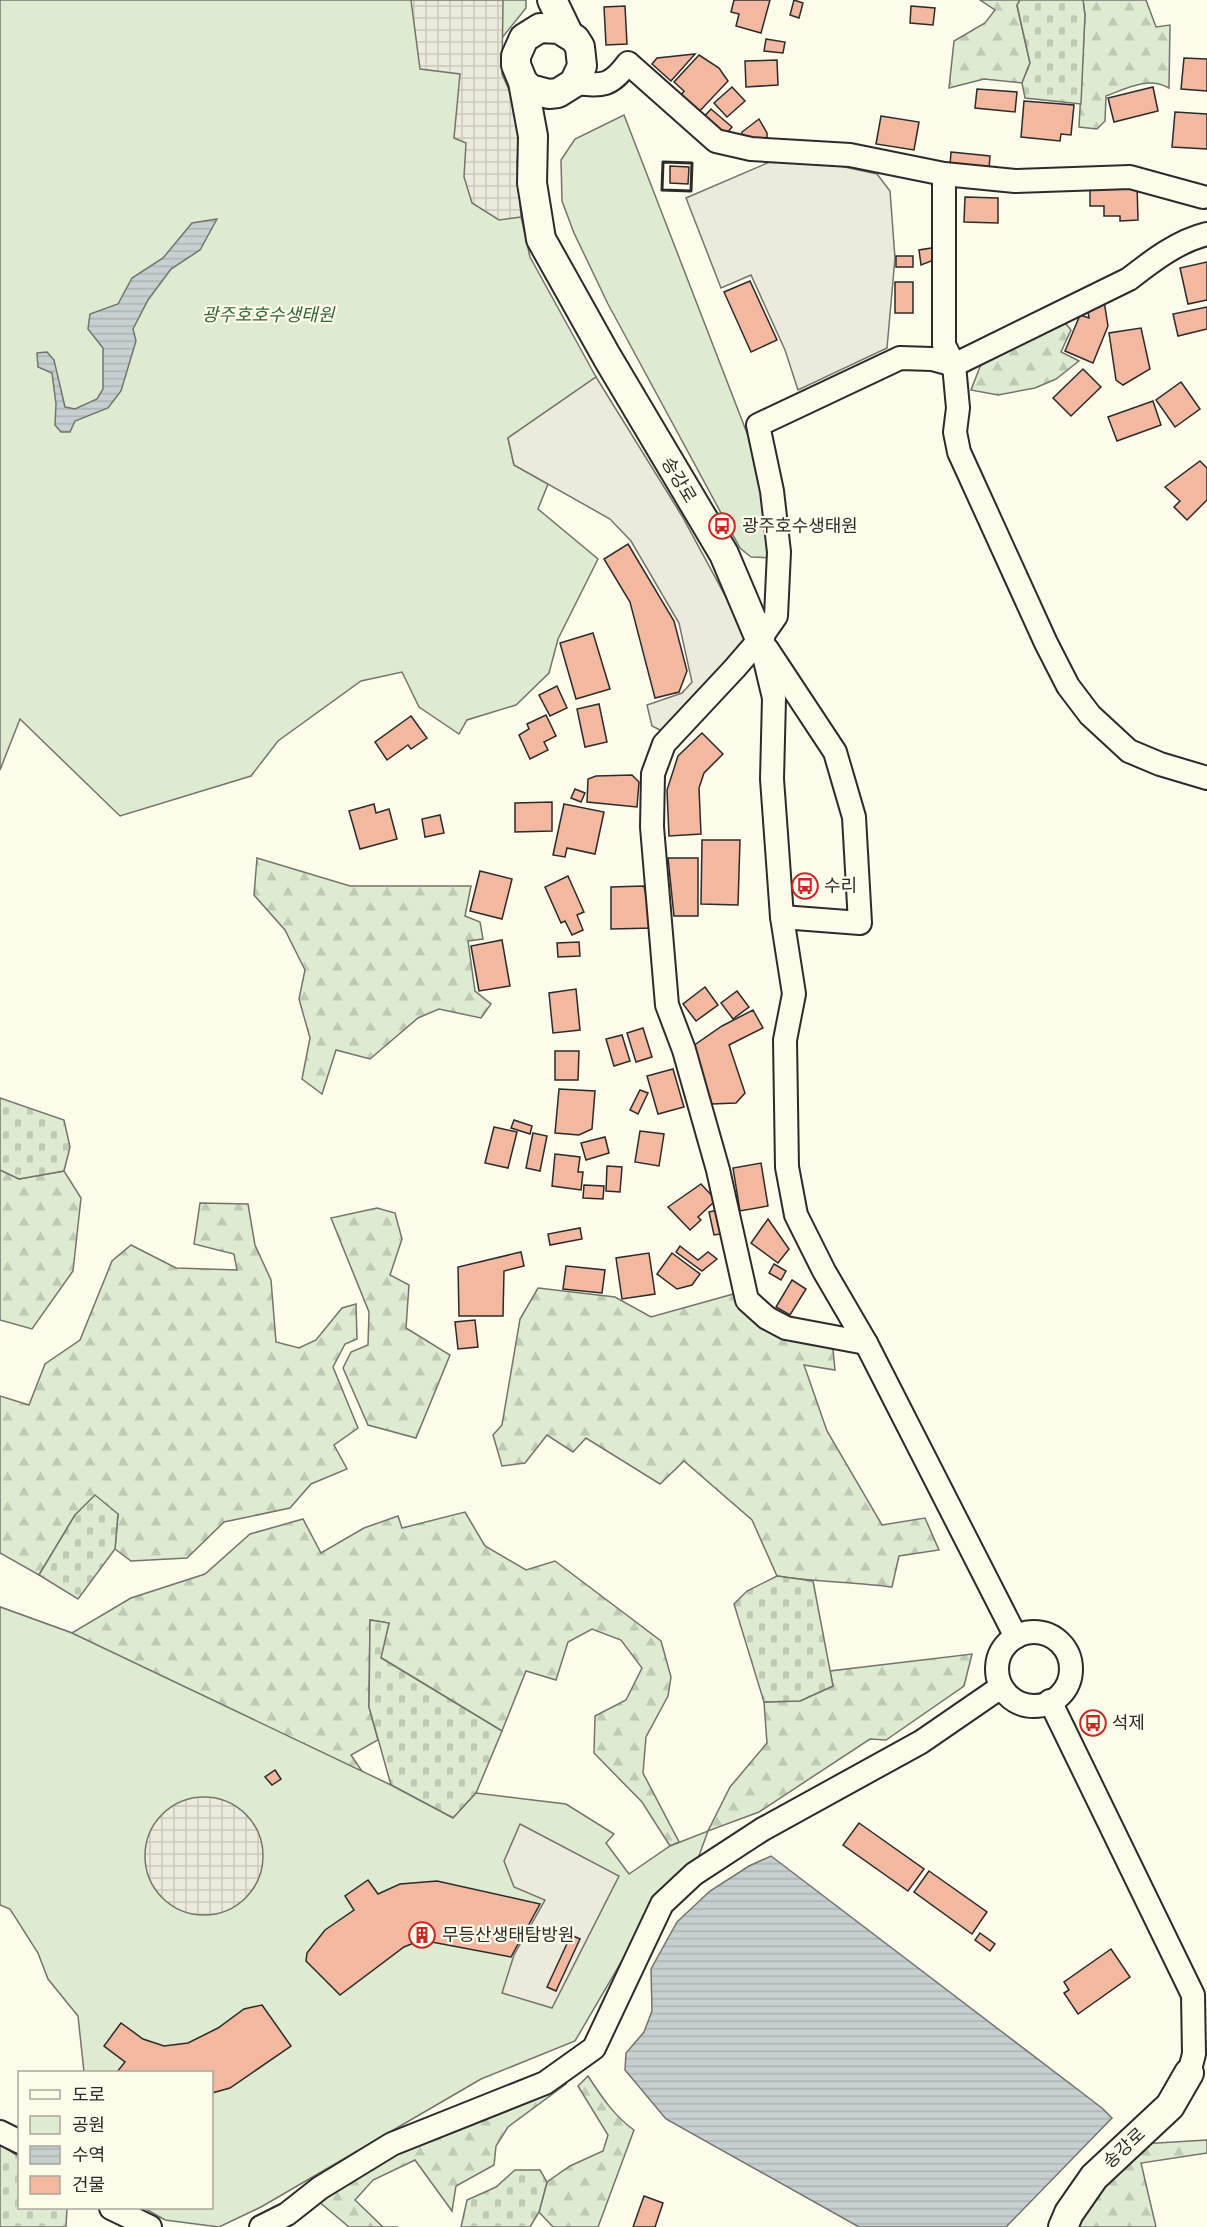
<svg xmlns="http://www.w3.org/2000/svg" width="1207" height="2227" viewBox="0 0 1207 2227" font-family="'Roboto Serif','Noto Sans KR',serif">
  <defs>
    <pattern id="forest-firs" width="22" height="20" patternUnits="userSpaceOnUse" patternTransform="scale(1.5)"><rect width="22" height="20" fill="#deebd1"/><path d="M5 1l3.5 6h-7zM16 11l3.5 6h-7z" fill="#bfcab4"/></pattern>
    <pattern id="cemetery-stones" width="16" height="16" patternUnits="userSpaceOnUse" patternTransform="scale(1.5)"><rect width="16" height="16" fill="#deebd1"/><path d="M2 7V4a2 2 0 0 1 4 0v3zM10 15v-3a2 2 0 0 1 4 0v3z" fill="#bfcab4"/></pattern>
    <pattern id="plaza-grid" width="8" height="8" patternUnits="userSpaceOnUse" patternTransform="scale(1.5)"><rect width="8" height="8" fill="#eceadb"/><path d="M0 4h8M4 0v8" fill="none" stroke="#cbc9bc"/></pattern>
    <pattern id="water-rules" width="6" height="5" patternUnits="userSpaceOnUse" patternTransform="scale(1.5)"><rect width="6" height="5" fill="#c7d0d0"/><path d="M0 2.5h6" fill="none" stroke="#abb3b3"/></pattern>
  </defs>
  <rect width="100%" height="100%" fill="#fdfbea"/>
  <!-- forest -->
  <g fill="url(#forest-firs)" stroke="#74746e" stroke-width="1.5">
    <polygon points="980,0 1020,0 1017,6 1030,63 1022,83 984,79 949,88 954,41 985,23 995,10"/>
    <path d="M1083,0H1146L1156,27L1170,25L1169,88C1149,76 1127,88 1106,96L1105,121L1097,129L1079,127L1085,15Z"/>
    <polygon points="1062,319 1071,330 1061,352 1079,361 1056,379 1035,388 998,395 971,390 983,359"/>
    <polygon points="257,858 350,886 471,886 465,916 480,922 483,939 468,941 475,991 491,1004 481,1018 439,1009 418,1018 370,1059 336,1050 322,1094 302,1079 310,1038 299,999 305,970 285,930 254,895"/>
    <polygon points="0,1170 19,1179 64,1171 81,1198 73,1271 32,1329 0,1320"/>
    <polygon points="200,1203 248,1204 255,1245 271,1280 276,1342 299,1348 316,1340 342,1308 356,1304 357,1339 345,1344 333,1367 358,1428 334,1445 347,1469 311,1484 290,1508 224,1522 187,1558 131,1561 115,1549 118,1514 75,1515 39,1575 0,1553 0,1396 29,1405 45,1364 80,1340 112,1261 131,1245 176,1268 237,1270 234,1254 194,1244"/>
    <polygon points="377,1208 395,1213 402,1239 390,1275 409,1285 406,1328 450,1355 416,1438 368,1425 343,1368 351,1352 368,1345 369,1312 331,1218"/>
    <path d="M538,1288L615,1297L651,1317L737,1293L744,1313L773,1328L833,1349L835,1370L804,1365L827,1431L882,1525L925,1518L939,1550L899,1556L892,1587C853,1582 815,1582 777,1576L752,1520L684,1461L660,1484L586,1438L573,1452L547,1435L525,1463L502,1466L493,1435L502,1425L520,1319Z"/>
    <polygon points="465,1512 485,1546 526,1570 555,1561 661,1641 671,1677 668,1696 646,1737 643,1773 679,1842 670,1846 642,1802 594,1753 595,1716 626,1700 642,1668 621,1640 592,1629 568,1642 556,1680 526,1671 502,1731 380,1657 389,1623 370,1620 369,1707 378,1740 351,1755 372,1786 0,1607 72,1633 131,1598 205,1574 250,1534 303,1519 321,1553 364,1528 398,1516 402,1528"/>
    <polygon points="972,1654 964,1686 886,1740 870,1739 759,1812 708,1831 730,1787 767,1743 764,1702 800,1701 833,1686 830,1671"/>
    <polygon points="570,2075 566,2084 508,2127 496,2146 494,2165 456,2186 452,2211 415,2160 373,2180 355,2200 383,2227 398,2227 349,2227 317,2200 392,2150"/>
    <path d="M588,2076C601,2096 615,2117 634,2130L598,2227H553L539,2212L547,2182L570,2166L603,2151L608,2135L578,2086Z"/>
    <polygon points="1207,2140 1207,2153 1141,2163 1156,2227 1073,2227 1097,2191 1141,2144"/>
  </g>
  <!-- cemetery -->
  <g fill="url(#cemetery-stones)" stroke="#74746e" stroke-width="1.5">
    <polygon points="1020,0 1083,0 1085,15 1081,104 1025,98 1022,83 1030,63 1017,5"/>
    <polygon points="0,1098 64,1120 70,1147 64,1171 19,1179 0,1170"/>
    <polygon points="95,1495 118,1514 115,1549 78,1599 39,1575 75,1515"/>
    <polygon points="777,1576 813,1581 833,1686 800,1701 764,1702 734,1604 747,1591"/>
    <polygon points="370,1620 389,1623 381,1658 502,1731 476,1793 453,1818 391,1785 369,1707"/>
    <polygon points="0,2144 19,2157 20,2208 67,2208 66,2227 0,2227"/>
    <polygon points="515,2170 540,2170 547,2182 539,2212 530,2227 461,2227 467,2200 496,2187"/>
  </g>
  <!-- green -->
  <g fill="#deebd1" stroke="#74746e" stroke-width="1.5">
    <polygon points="0,0 526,0 526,8 501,39 502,74 522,119 517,162 521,217 530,257 596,377 508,438 514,465 548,484 538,509 598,559 558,639 549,673 516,705 467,720 459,734 419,707 402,672 361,681 278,741 251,776 120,816 20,719 0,770"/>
    <polygon points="624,115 757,459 774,558 751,557 740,548 608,304 574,233 562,201 561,160 575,139"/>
    <polygon points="0,1607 72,1633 391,1785 453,1818 476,1793 566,1804 614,1834 606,1843 629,1874 670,1846 708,1831 696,1864 661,1894 575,2041 481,2079 261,2207 219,2227 165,2220 144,2208 212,2208 212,2072 84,2072 78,2016 48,1979 38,1953 10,1909 0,1905"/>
  </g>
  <!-- parking -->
  <g fill="#eceadb" stroke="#74746e" stroke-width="1.5">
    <polygon points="772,161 840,166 877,174 890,191 895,258 887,348 798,390 785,350 751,275 721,288 686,198"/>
    <polygon points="596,377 682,516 749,640 662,731 652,726 647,705 682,693 692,682 679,623 631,541 610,519 514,465 508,438"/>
    <polygon points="520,1824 619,1876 552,2008 502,1993 514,1955 545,1900 514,1887 504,1861"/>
  </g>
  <!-- plaza -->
  <g fill="url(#plaza-grid)" stroke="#74746e" stroke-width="1.5">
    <polygon points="411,0 503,0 502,74 522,119 517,162 521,217 499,220 472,203 464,177 466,143 454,138 460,74 420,69"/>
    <circle cx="204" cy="1856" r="59"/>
  </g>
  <!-- water -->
  <g fill="url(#water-rules)" stroke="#74746e" stroke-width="1.5">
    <polygon points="217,219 200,250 171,269 148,300 133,329 136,341 121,391 108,408 75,421 70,432 61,432 55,425 56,404 52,373 38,367 37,353 47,352 54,360 65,407 75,409 97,399 103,389 103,348 88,329 90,314 118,304 132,278 163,258 192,223"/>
    <polygon points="771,1856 1102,2108 1112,2118 1006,2227 859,2227 666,2119 625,2070 626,2053 644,2032 652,2011 651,1969 677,1922 710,1891 749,1866"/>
  </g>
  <!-- building -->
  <g fill="#f2b8a0" stroke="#2b2b2b" stroke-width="1.5">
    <polygon points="734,0 770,0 761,33 736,26 739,14 731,12"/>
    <polygon points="794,0 803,3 799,18 790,15"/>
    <polygon points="625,6 627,44 606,45 604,7"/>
    <polygon points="911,6 935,8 933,25 910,23"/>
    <polygon points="766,39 785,42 783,53 764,51"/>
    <polygon points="695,54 671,81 652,64 657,58"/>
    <polygon points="699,55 719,68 728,81 696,115 678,99 684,91 674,82"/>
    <polygon points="1184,58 1207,59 1207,91 1181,89"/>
    <polygon points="777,60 778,85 746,87 745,61"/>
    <polygon points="732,87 745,101 727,117 714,103"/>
    <polygon points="1153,87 1158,111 1114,122 1108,98"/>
    <polygon points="977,89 1017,92 1015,112 975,108"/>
    <polygon points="1024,101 1074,105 1071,135 1061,134 1060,141 1021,137"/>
    <polygon points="711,109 732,127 727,133 718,134 701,120"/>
    <polygon points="1175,112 1207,114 1207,149 1172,147"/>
    <polygon points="881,116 919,122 914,150 876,144"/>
    <polygon points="759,119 767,133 767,141 742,138 742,132"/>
    <polygon points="951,152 990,156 989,169 950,165"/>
    <polygon points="670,166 689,167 688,184 670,183"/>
    <polygon points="1137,184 1138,220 1120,221 1120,216 1104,216 1104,206 1090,206 1090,186"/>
    <polygon points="965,197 998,198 998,223 964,222"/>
    <polygon points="938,247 934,260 921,265 919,250"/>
    <rect x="896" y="256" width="17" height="11"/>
    <polygon points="1207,262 1207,300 1188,304 1180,268"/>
    <polygon points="750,281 777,340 751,352 724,292"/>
    <rect x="895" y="282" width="18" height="31"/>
    <polygon points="1104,301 1108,326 1093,363 1065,351 1080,315 1089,318 1087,306"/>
    <polygon points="1207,307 1207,329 1178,336 1173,314"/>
    <polygon points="1141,328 1150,369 1123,385 1116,380 1109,333"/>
    <polygon points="1083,369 1101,387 1071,416 1053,398"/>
    <polygon points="1181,382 1200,409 1175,427 1156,400"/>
    <polygon points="1153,401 1161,425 1117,441 1108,417"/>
    <polygon points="1200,461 1207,468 1207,500 1187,520 1174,507 1180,501 1165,487"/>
    <polygon points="628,544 674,621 687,671 679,692 655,698 630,602 604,559"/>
    <polygon points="593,633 610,689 576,699 560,643"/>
    <polygon points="557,686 567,708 550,716 539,695"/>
    <polygon points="599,704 607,742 585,747 577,709"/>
    <polygon points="546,715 556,736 544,742 548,750 530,759 519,735 529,729 527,724"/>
    <polygon points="411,716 427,738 411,749 408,745 387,760 375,742"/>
    <polygon points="702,733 723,754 704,773 699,788 701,834 669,836 667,790 678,756"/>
    <polygon points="632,775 639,782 637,807 587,802 588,779 596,776"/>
    <polygon points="575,789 585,793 581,802 571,798"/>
    <polygon points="552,802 552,831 515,832 515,803"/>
    <polygon points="374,804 376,813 389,809 397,839 360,849 349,811"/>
    <polygon points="564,804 604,812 595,854 567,848 565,857 553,855"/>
    <polygon points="440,815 444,833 425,837 422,819"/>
    <polygon points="702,840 740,840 738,905 701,904"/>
    <polygon points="668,858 698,858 698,916 674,916"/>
    <polygon points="480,871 512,879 502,919 470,911"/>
    <polygon points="568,876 584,912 577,915 583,930 572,935 565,921 561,923 545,887"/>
    <polygon points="644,886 653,928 611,929 611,887"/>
    <polygon points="502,940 510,986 479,991 471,946"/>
    <polygon points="579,942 580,956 558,957 557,943"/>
    <polygon points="705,987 718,1005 696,1021 683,1004"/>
    <polygon points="576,989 580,1030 553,1033 549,993"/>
    <polygon points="737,991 749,1007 733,1019 721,1003"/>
    <polygon points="753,1010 763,1028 729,1045 745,1093 736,1103 712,1104 693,1046 722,1026"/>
    <polygon points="643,1028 652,1057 636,1062 627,1033"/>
    <polygon points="622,1035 630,1061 614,1066 606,1039"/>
    <polygon points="555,1051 579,1051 578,1080 555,1080"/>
    <polygon points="673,1069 684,1107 658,1114 647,1076"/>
    <polygon points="559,1089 595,1091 592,1129 579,1135 555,1133"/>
    <polygon points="640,1090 648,1093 638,1114 630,1110"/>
    <polygon points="514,1120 532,1126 530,1134 511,1128"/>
    <polygon points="494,1127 517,1132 508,1168 485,1163"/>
    <polygon points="640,1131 664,1134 659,1166 635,1162"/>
    <polygon points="533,1133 547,1136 540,1171 526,1168"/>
    <polygon points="605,1137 609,1153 586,1160 581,1143"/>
    <polygon points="555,1154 580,1157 578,1172 583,1172 581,1190 552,1186"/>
    <polygon points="761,1163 768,1206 740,1211 733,1168"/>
    <polygon points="607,1166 622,1167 620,1192 606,1191"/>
    <polygon points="701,1184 716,1200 698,1217 701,1220 690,1230 668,1207"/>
    <polygon points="584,1185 604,1186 603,1199 583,1198"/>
    <polygon points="721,1209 727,1233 714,1235 709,1212"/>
    <polygon points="768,1219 789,1249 778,1263 751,1243"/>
    <polygon points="580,1228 582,1239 550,1245 548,1234"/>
    <polygon points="680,1246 698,1260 708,1252 717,1259 702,1271 676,1252"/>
    <polygon points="521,1252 524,1266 504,1271 503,1316 459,1316 458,1267"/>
    <polygon points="649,1253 655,1294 622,1299 616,1258"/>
    <polygon points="672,1253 700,1274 692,1285 677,1289 657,1274"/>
    <polygon points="774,1264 786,1271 781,1280 769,1273"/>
    <polygon points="566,1266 605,1270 602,1293 563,1289"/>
    <polygon points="792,1280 806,1289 790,1315 776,1307"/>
    <polygon points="475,1320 478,1347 458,1349 455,1322"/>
    <polygon points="275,1770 281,1779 272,1785 265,1777"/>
    <polygon points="859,1823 924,1869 908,1891 843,1845"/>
    <polygon points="929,1871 987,1912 972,1934 914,1892"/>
    <polygon points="368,1880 378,1894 400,1884 437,1881 540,1904 511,1957 421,1940 404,1947 340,1995 306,1961 307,1953 325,1930 354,1910 345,1896"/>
    <polygon points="980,1933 995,1944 990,1951 975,1940"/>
    <polygon points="571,1935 580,1939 556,1991 547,1987"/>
    <polygon points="1111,1949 1130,1977 1078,2014 1064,1993 1069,1990 1064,1982"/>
    <polygon points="262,2005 291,2046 230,2088 212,2093 212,2072 117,2072 125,2062 104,2046 121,2023 143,2039 164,2046 188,2043 218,2028 244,2009"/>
    <polygon points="644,2196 663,2203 655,2227 633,2227"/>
  </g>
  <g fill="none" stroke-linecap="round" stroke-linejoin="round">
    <!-- minor casing -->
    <g stroke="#2b2b2b" stroke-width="26">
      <g id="minor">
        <path d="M574,83C603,86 610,87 628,63L716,141L751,149L850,155L944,174L1015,181L1130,177L1203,197"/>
        <polyline points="944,174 944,345 954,365 958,408 955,432 959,452 1046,643 1068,686 1090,715 1129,751 1160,764 1207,778"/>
        <polyline points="760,639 774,698 772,779 782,917 794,994 785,1040 787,1167 796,1215 824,1271 866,1343 1016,1637"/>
        <polyline points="767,649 835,752 854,817 860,923 782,917"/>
        <path d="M866,1343L786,1328L767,1318L747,1300L718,1170L684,1050L667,1005L652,827L653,774L664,744L735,668L760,639L776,616L779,552L772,491L758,425L900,358L932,359L954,365L1129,279C1152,261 1178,241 1207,234"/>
        <circle cx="1034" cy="1669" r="37"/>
        <polyline points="1050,1701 1193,1995 1194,2054 1189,2073"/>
        <polyline points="0,2132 20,2142"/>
        <polyline points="111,2208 150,2227"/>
        <polyline points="261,2227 287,2214 320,2188 392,2144 545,2083 594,2048 662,1904 694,1874 763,1829 921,1742 1001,1687"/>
      </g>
    </g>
    <!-- major casing -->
    <g stroke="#2b2b2b" stroke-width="32">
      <g id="major">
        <polyline points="552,0 568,33"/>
        <polyline points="523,82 530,89 549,94 558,93 574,83 582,66 580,47 575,39 559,29 540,28 524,38 516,56 516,65 523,82 533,136 532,183 541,239 607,357 724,554 760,639"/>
        <polyline points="1063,2227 1069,2213 1094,2177 1170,2106 1189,2073"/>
      </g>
    </g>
    <!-- minor -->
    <use href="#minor" stroke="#fdfbea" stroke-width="22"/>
    <!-- major -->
    <use href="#major" stroke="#fdfbea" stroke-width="28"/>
    <!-- wall -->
    <polygon stroke="#2b2b2b" stroke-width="3" points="663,162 692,163 691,191 662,190"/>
  </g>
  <!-- icons -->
  <defs>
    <g id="bus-ring" transform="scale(1.35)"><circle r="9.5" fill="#fdfbea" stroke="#c62828" stroke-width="1.5"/><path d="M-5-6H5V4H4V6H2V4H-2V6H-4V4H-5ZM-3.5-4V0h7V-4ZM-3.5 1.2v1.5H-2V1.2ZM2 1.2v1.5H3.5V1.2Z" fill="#c62828"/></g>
    <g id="building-ring" transform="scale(1.35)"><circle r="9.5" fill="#fdfbea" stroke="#c62828" stroke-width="1.5"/><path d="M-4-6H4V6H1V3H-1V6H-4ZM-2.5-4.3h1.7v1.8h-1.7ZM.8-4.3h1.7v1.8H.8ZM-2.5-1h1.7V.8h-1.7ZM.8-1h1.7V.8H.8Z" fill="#c62828"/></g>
  </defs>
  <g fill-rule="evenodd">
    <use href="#bus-ring" x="722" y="526"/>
    <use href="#bus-ring" x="805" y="886"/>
    <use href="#bus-ring" x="1093" y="1723"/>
    <use href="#building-ring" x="422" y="1935"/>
  </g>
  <g text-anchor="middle" stroke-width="4.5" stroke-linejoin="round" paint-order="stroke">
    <!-- park labels -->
    <g font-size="18" font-style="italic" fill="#34623c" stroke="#fdfbea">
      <text x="268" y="321">광주호호수생태원</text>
    </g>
    <!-- street labels -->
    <g font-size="18" fill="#2b2b2b" stroke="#fdfbea">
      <text transform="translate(679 480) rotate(59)" y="6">송강로</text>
      <text transform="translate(1124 2148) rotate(-43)" y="6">송강로</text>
    </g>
    <!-- poi labels -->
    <g font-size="18" fill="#2b2b2b" stroke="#fdfbea" text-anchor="start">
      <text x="742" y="532">광주호수생태원</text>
      <text x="824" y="892">수리</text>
      <text x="1112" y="1729">석제</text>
      <text x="442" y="1941">무등산생태탐방원</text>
    </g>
  </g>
  <!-- legend -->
  <rect x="18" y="2071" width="195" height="138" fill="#fdfbea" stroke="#a9a89e" stroke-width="1.5"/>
  <rect x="30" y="2090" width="30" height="9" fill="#fdfbea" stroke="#a9a89e" stroke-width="1.5"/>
  <text x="72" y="2101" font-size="18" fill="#2b2b2b">도로</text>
  <rect x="30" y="2116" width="30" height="18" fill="#deebd1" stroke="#a9a89e" stroke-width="1.5"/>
  <text x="72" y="2131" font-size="18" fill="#2b2b2b">공원</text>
  <rect x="30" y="2146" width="30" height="18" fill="url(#water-rules)" stroke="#a9a89e" stroke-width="1.5"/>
  <text x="72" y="2161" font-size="18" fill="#2b2b2b">수역</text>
  <rect x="30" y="2176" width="30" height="18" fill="#f2b8a0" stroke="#a9a89e" stroke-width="1.5"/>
  <text x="72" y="2191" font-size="18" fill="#2b2b2b">건물</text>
</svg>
